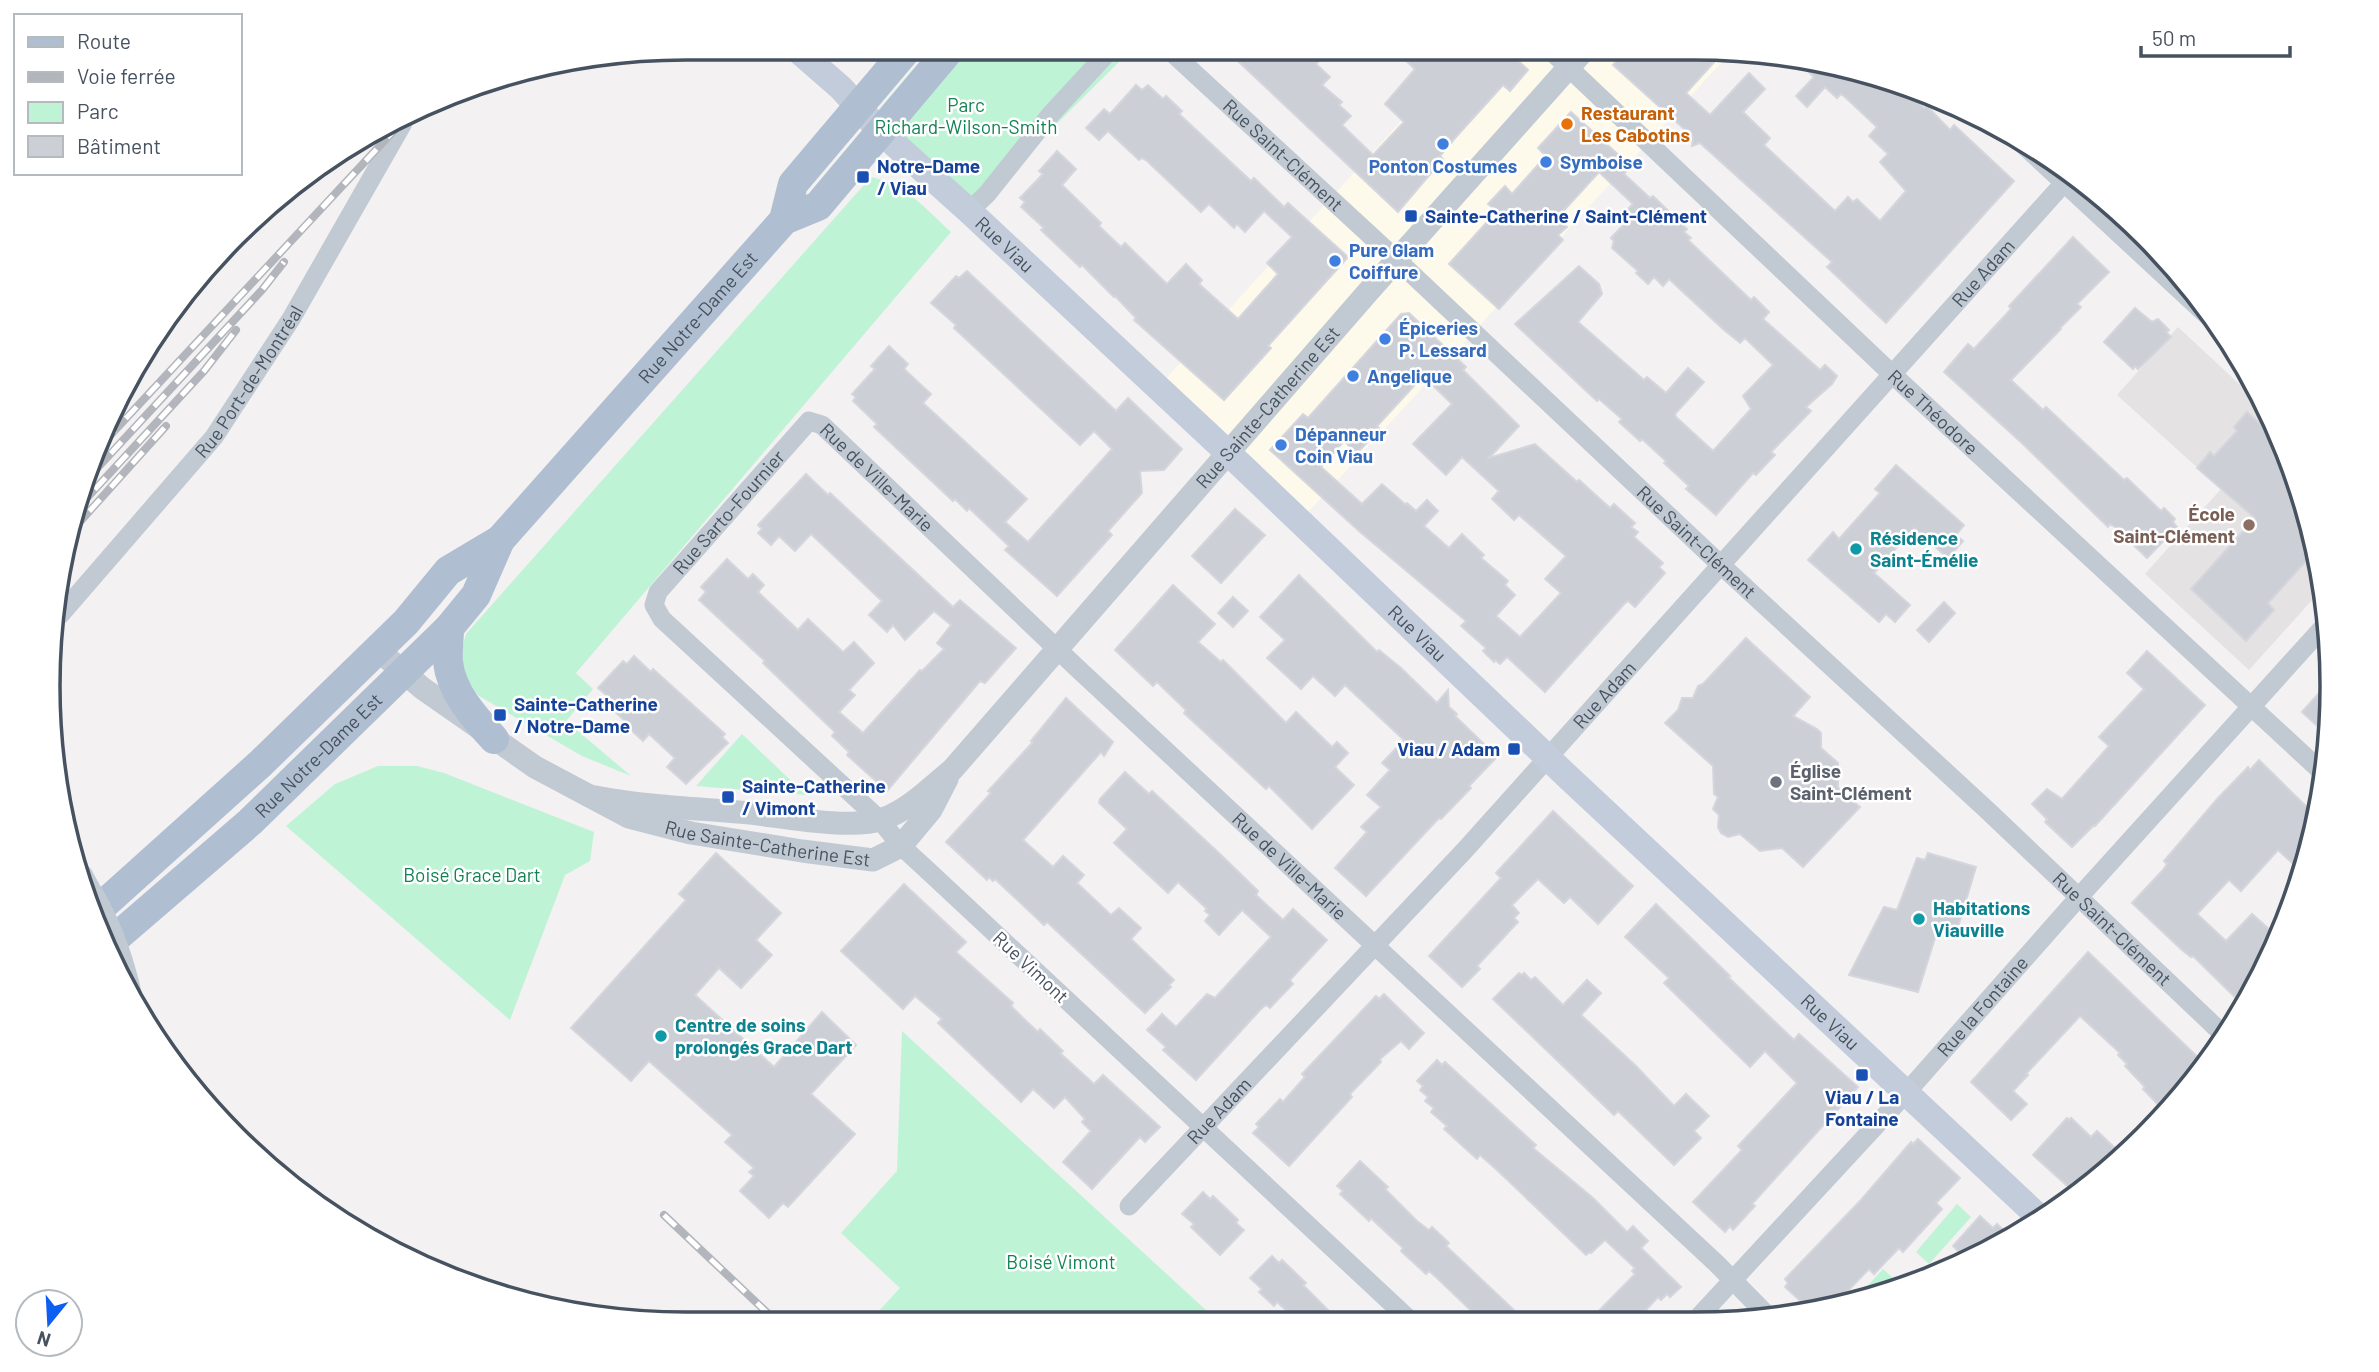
<svg xmlns="http://www.w3.org/2000/svg" width="2379" height="1372" viewBox="0 0 2379 1372" font-family="Barlow,sans-serif">
  <rect width="100%" height="100%" fill="#f3f1f1"/>
  <!-- commercial -->
  <polygon fill="#fdf9eb" points="1468,48 1734,49 1300,521 1158,387"/>
  <!-- education -->
  <polygon fill="#e4e2e3" points="2178,327 2265,408 2283,441 2319,561 2322,589 2249,670 2145,574 2221,489 2117,395"/>
  <!-- green -->
  <g fill="#bef3d6">
    <polygon points="931,48 1133,48 969,211 871,119"/>
    <path d="M871,177C905,184 926,209 951,232L576,673L593,689L566,721L631,776L582,756L479,696C463,676 458,658 466,634Z"/>
    <polygon points="742,734 806,795 807,795 696,786"/>
    <polygon points="378,766 417,766 444,773 594,832 590,861 565,875 510,1020 286,826 335,784"/>
    <polygon points="902,1031 1220,1323 868,1323 900,1288 841,1233 897,1171"/>
    <polygon points="1957,1204 1971,1217 1929,1264 1916,1252"/>
    <polygon points="1883,1269 1894,1279 1878,1295 1855,1300"/>
  </g>
  <!-- building -->
  <g fill="#cdcfd6" stroke="#d5d6dd" stroke-width="2" fill-rule="evenodd">
    <polygon points="1224,48 1304,48 1319,61 1316,64 1330,77 1322,85 1342,102 1339,105 1351,116 1342,125 1373,155 1404,122 1385,104 1415,69 1392,48 1505,48 1528,70 1510,91 1503,85 1456,137 1440,156 1443,159 1398,212"/>
    <polygon points="1627,49 1726,49 1686,93 1710,115 1749,73 1765,89 1743,112 1770,138 1764,145 1835,211 1848,197 1853,202 1857,199 1880,221 1906,191 1880,162 1888,154 1869,136 1877,127 1845,97 1841,94 1837,98 1825,87 1807,107 1796,96 1814,77 1797,61 1895,80 1924,108 1927,106 1950,130 1954,125 2014,181 1886,323 1827,267 1832,262 1700,143 1692,146 1693,137 1613,65"/>
    <polygon points="1136,85 1142,90 1148,85 1163,99 1166,96 1182,111 1179,114 1251,181 1254,178 1284,207 1288,203 1348,257 1268,346 1271,348 1224,400 1134,320 1136,318 1115,296 1114,297 1082,265 1080,267 1041,230 1044,228 1021,207 1025,202 1020,198 1043,174 1039,171 1057,151 1076,169 1062,185 1101,223 1099,226 1121,247 1125,243 1167,284 1186,264 1202,280 1199,284 1238,319 1278,274 1267,263 1292,237 1264,211 1245,232 1237,224 1234,228 1209,204 1201,212 1146,160 1142,158 1139,160 1108,131 1099,140 1086,128 1104,109 1110,114"/>
    <polygon points="1571,112 1631,166 1624,174 1650,198 1653,196 1687,229 1684,232 1691,238 1688,240 1751,300 1754,297 1769,312 1763,319 1820,370 1825,365 1837,376 1832,384 1806,407 1811,411 1771,452 1775,455 1756,475 1753,473 1716,515 1686,489 1689,486 1664,463 1666,461 1642,439 1640,441 1619,422 1622,419 1599,399 1597,401 1515,324 1579,266 1599,284 1602,294 1578,322 1644,380 1647,377 1666,393 1688,368 1704,382 1675,414 1676,417 1713,451 1751,409 1743,396 1773,365 1745,338 1740,343 1723,329 1669,279 1663,286 1654,277 1648,284 1636,273 1638,271 1612,248 1614,241 1611,238 1625,223 1619,218 1633,204 1599,172 1557,218 1567,227 1558,235 1563,240 1499,309 1449,264 1497,211 1488,204 1505,186 1512,194 1546,156 1538,148"/>
    <polygon points="2073,237 2109,272 2077,304 2081,307 2060,328 2061,329 2011,380 2043,410 2046,407 2124,480 2127,478 2161,511 2164,508 2175,519 2173,522 2177,527 2147,558 2115,527 2110,524 2108,527 2024,445 1944,372 1968,344 1974,349 2011,309 2009,306"/>
    <polygon points="967,271 1116,411 1128,398 1182,449 1164,470 1140,471 1142,493 1108,531 1112,535 1057,596 1005,550 1009,546 969,508 967,511 955,499 953,501 907,458 874,427 877,424 853,401 856,397 852,394 875,369 871,366 889,346 908,364 904,369 931,394 923,403 1027,499 1005,522 1028,542 1112,449 1094,431 1080,445 954,328 956,325 931,303 956,276 959,278"/>
    <polygon points="2135,308 2152,322 2158,319 2169,330 2166,332 2171,337 2138,369 2135,366 2133,369 2104,342"/>
    <path d="M1409,313L1466,367L1463,370L1519,426L1489,458L1535,444L1577,482L1579,480L1610,508L1614,504L1635,523L1631,527L1638,532L1634,537L1663,563L1659,567L1665,573L1635,607L1628,601L1625,603L1545,692L1507,657L1500,664L1495,660L1494,662L1483,651L1486,648L1461,626L1466,621L1359,531L1270,450L1303,414L1308,418L1401,314ZM1423,376L1452,404L1413,444L1446,475L1462,457L1499,491L1492,499L1514,520L1519,515L1566,556L1545,579L1561,593L1520,637L1496,616L1515,595L1505,585L1508,581L1481,558L1484,555L1462,534L1449,548L1424,526L1438,511L1427,500L1416,511L1407,503L1406,505L1382,484L1362,504L1321,467L1344,441L1357,453L1380,429L1377,426Z"/>
    <polygon points="2247,412 2284,445 2316,550 2268,603 2274,610 2246,641 2191,589 2255,518 2197,468 2210,452 2214,456 2237,431 2234,427"/>
    <polygon points="1896,465 1964,525 1956,535 1963,541 1948,558 1914,528 1874,573 1910,605 1895,622 1886,614 1879,622 1808,560 1833,532 1839,539 1880,493 1875,489"/>
    <polygon points="806,474 828,495 830,493 953,607 960,600 1016,648 985,683 980,681 887,791 847,755 849,752 832,736 835,732 763,663 765,661 699,600 706,592 701,587 727,559 748,579 753,574 764,585 758,592 798,630 808,619 843,652 854,642 874,663 849,690 855,695 839,712 863,733 920,670 922,671 944,649 937,643 951,625 934,611 905,640 893,625 887,632 869,615 882,601 811,534 795,551 779,536 771,545 758,533 762,529 758,525"/>
    <polygon points="1235,509 1265,535 1221,583 1192,556"/>
    <polygon points="1299,575 1377,652 1379,650 1401,668 1437,703 1448,690 1449,707 1457,714 1455,716 1487,747 1499,746 1495,759 1469,786 1471,788 1441,819 1439,818 1366,896 1335,868 1367,832 1361,827 1381,807 1367,795 1390,770 1382,763 1404,740 1345,685 1335,696 1313,676 1301,689 1267,658 1285,640 1260,617"/>
    <polygon points="1173,585 1215,624 1198,642 1221,662 1223,660 1286,723 1296,712 1332,747 1337,742 1348,753 1335,767 1354,785 1312,829 1269,786 1266,789 1184,713 1186,710 1157,682 1153,686 1115,650"/>
    <polygon points="1233,597 1248,611 1233,627 1218,613"/>
    <polygon points="1944,602 1955,613 1929,642 1917,630"/>
    <polygon points="1746,638 1810,697 1793,716 1817,729 1821,733 1821,748 1838,763 1838,788 1860,807 1803,867 1782,848 1760,851 1740,834 1728,837 1721,833 1718,827 1719,815 1713,809 1718,797 1714,794 1713,766 1665,723 1678,710 1682,698 1693,698 1698,686 1703,684"/>
    <polygon points="2147,651 2205,705 2095,826 2094,825 2072,847 2045,822 2047,819 2032,804 2047,789 2062,799 2109,746 2099,737 2144,689 2127,673"/>
    <polygon points="634,656 651,672 653,669 725,734 722,737 728,743 686,784 667,767 675,758 649,734 643,741 629,728 630,726 609,706 613,701 598,688 623,661 627,664"/>
    <polygon points="2331,680 2332,686 2327,735 2302,712"/>
    <polygon points="1066,698 1113,742 1104,756 1101,752 1023,840 1053,867 1063,856 1084,875 1077,883 1111,915 1119,908 1141,928 1131,939 1174,980 1169,985 1171,987 1145,1013 1047,922 1044,925 995,879 993,881 989,877 987,880 946,842 991,793 988,791 1033,742 1031,741"/>
    <polygon points="2259,760 2317,817 2301,871 2278,850 2241,891 2229,880 2197,914 2226,941 2252,914 2279,938 2243,1005 2193,956 2191,957 2182,950 2132,903 2163,870 2167,864 2164,861 2218,798 2248,767 2250,770"/>
    <polygon points="1125,772 1149,794 1152,791 1220,854 1258,891 1256,895 1283,920 1293,909 1327,940 1290,980 1293,984 1270,1008 1266,1005 1261,1009 1196,1080 1163,1050 1166,1047 1147,1030 1162,1014 1176,1027 1207,994 1215,998 1271,937 1242,910 1219,935 1205,921 1210,915 1205,911 1207,909 1178,882 1168,893 1114,843 1127,829 1099,803 1100,799"/>
    <polygon points="1553,811 1633,886 1598,924 1570,897 1564,903 1538,879 1512,905 1519,913 1514,918 1518,922 1477,966 1480,969 1462,987 1429,956 1501,878 1496,873"/>
    <polygon points="716,853 781,913 756,940 772,955 741,988 719,968 695,995 774,1067 822,1012 856,1045 811,1094 855,1134 788,1207 783,1203 769,1218 740,1191 754,1176 749,1172 754,1168 725,1142 732,1135 649,1061 631,1081 571,1028 686,900 679,894"/>
    <polygon points="1928,853 1976,867 1958,927 1935,938 1918,992 1849,975 1884,907 1897,910 1917,858 1925,860"/>
    <polygon points="904,884 966,942 956,952 1013,1003 1011,1006 1023,1018 1038,1032 1040,1029 1063,1051 1060,1053 1094,1084 1103,1075 1160,1127 1145,1142 1140,1137 1092,1189 1063,1162 1091,1131 1082,1122 1085,1119 1065,1097 1054,1108 1033,1089 1021,1102 938,1023 942,1019 915,996 903,1009 841,951"/>
    <polygon points="1656,904 1730,976 1728,977 1794,1040 1799,1034 1858,1087 1752,1204 1755,1206 1733,1230 1730,1226 1725,1232 1693,1202 1742,1150 1738,1146 1797,1083 1765,1051 1750,1067 1664,983 1669,978 1625,937"/>
    <polygon points="2088,952 2205,1064 2165,1112 2143,1089 2145,1087 2125,1066 2127,1064 2118,1055 2120,1053 2080,1016 2026,1074 2028,1075 2013,1091 2027,1104 2011,1120 1971,1082"/>
    <polygon points="1519,973 1522,975 1524,973 1531,980 1535,977 1563,1005 1587,980 1601,993 1581,1015 1636,1066 1674,1106 1686,1094 1709,1116 1694,1131 1701,1138 1674,1165 1618,1111 1614,1115 1493,999"/>
    <polygon points="1384,994 1424,1033 1409,1049 1401,1041 1380,1059 1381,1062 1350,1094 1352,1097 1289,1166 1253,1133 1259,1127 1256,1124 1280,1099 1283,1102 1305,1077 1302,1074 1376,996 1379,999"/>
    <polygon points="1437,1060 1442,1065 1445,1062 1536,1145 1533,1148 1593,1198 1627,1232 1633,1226 1648,1241 1641,1248 1681,1287 1670,1297 1667,1294 1661,1300 1658,1297 1634,1323 1587,1323 1635,1274 1632,1271 1635,1268 1605,1240 1591,1253 1590,1252 1586,1255 1497,1170 1480,1155 1477,1159 1444,1129 1447,1126 1431,1112 1434,1108 1425,1101 1428,1097 1420,1090 1423,1086 1417,1081"/>
    <polygon points="2067,1118 2069,1120 2071,1118 2091,1137 2097,1131 2122,1155 2074,1192 2033,1155"/>
    <polygon points="1918,1139 1960,1178 1936,1203 1942,1209 1903,1252 1899,1248 1874,1274 1869,1269 1836,1303 1809,1309 1785,1287 1788,1283 1785,1279 1861,1200 1911,1142 1913,1144"/>
    <polygon points="1360,1161 1388,1187 1385,1189 1417,1221 1429,1230 1432,1227 1449,1243 1446,1246 1516,1312 1505,1323 1484,1323 1437,1278 1429,1271 1426,1274 1401,1251 1403,1248 1376,1223 1371,1218 1369,1221 1340,1194 1343,1191 1337,1186"/>
    <polygon points="1203,1192 1210,1199 1213,1196 1238,1220 1236,1223 1244,1230 1220,1255 1191,1227 1194,1224 1182,1214"/>
    <polygon points="1980,1216 1993,1228 1997,1224 2010,1236 2004,1243 1967,1260 1953,1246"/>
    <polygon points="1272,1256 1279,1263 1282,1260 1306,1283 1303,1285 1341,1323 1300,1323 1277,1302 1274,1306 1259,1292 1262,1289 1250,1278"/>
  </g>
  <g fill="none" stroke-linecap="round" stroke-linejoin="round">
    <!-- minor -->
    <g stroke="#c1cad3" stroke-width="19">
      <path id="s1" d="M1167,48L1397,260L1722,566L1987,810L2226,1037"/>
      <path id="s2" d="M1548,48L1893,375L2323,773"/>
      <polyline points="2018,140 2225,332"/>
      <polyline points="969,211 987,194 1051,114 1112,48"/>
      <path id="s3" d="M60,615L214,437L291,319L403,123"/>
      <polyline points="83,874 90,887"/>
      <path id="s4" d="M1129,1206L1464,851L2072,174"/>
      <path id="s5" d="M1413,1323L924,867L901,846L880,820L662,619L654,605L658,592L809,421L822,425L1076,667L1717,1264L1769,1317"/>
      <path id="s6" d="M1693,1323L1906,1093L2079,897L2326,624"/>
    </g>
    <!-- tertiary -->
    <g stroke="#c1cad3" stroke-width="23">
      <path id="s7" d="M378,650L422,688L535,767L629,817L691,833L802,851L873,860L901,846L931,810L947,779"/>
      <path id="s8" d="M590,796C645,807 695,808 750,813C785,817 851,830 883,819C909,810 931,787 952,770L1368,292L1586,48"/>
    </g>
    <!-- secondary -->
    <path stroke="#c3ccdb" stroke-width="26" id="s9" d="M794,47L841,88L881,132L969,211L1242,466L1568,777L2040,1218"/>
    <!-- primary -->
    <g stroke="#afbed1" stroke-width="30">
      <polyline points="784,220 793,184 908,48"/>
      <path d="M449,628C449,639 447,652 448,662C451,692 475,718 494,739"/>
      <path id="s10" d="M92,915L260,764L406,622L448,571L500,540L784,220L818,206L951,48"/>
      <path id="s11" d="M105,947L250,822L449,628L476,595L500,540"/>
    </g>
    <!-- rail casing -->
    <g stroke="#b3b5bc" stroke-width="8">
      <g id="rail">
        <polyline points="104,442 400,124"/>
        <polyline points="89,477 262,290 284,262"/>
        <polyline points="73,513 204,371 236,330"/>
        <polyline points="68,535 166,426"/>
        <polyline points="664,1215 778,1323"/>
      </g>
    </g>
    <!-- rail -->
    <use href="#rail" stroke="#fff" stroke-width="5" stroke-dasharray="16" stroke-linecap="butt"/>
    <!-- minor-bridge -->
    <path stroke="#c1cad3" stroke-width="19" d="M90,887C111,920 123,954 132,992"/>
  </g>
  <!-- markers -->
  <circle fill="#e8710a" stroke="#fff" stroke-width="2.5" cx="1567" cy="124" r="7"/>
  <g fill="#3f7fe0" stroke="#fff" stroke-width="2.5">
    <circle cx="1443" cy="144" r="7"/>
    <circle cx="1546" cy="162" r="7"/>
    <circle cx="1335" cy="261" r="7"/>
    <circle cx="1385" cy="339" r="7"/>
    <circle cx="1353" cy="376" r="7"/>
    <circle cx="1281" cy="445" r="7"/>
  </g>
  <g fill="#1a4fb4" stroke="#fff" stroke-width="2.5">
    <rect x="856" y="170" width="14" height="14" rx="3.5"/>
    <rect x="1404" y="209" width="14" height="14" rx="3.5"/>
    <rect x="493" y="708" width="14" height="14" rx="3.5"/>
    <rect x="1507" y="742" width="14" height="14" rx="3.5"/>
    <rect x="721" y="790" width="14" height="14" rx="3.5"/>
    <rect x="1855" y="1068" width="14" height="14" rx="3.5"/>
  </g>
  <circle fill="#8d6e63" stroke="#fff" stroke-width="2.5" cx="2249" cy="525" r="7"/>
  <g fill="#0f9aa8" stroke="#fff" stroke-width="2.5">
    <circle cx="1856" cy="549" r="7"/>
    <circle cx="1919" cy="919" r="7"/>
    <circle cx="661" cy="1036" r="7"/>
  </g>
  <circle fill="#6b7280" stroke="#fff" stroke-width="2.5" cx="1776" cy="782" r="7"/>
  <g text-anchor="middle" stroke-width="5" stroke-linejoin="round" paint-order="stroke">
    <!-- park labels -->
    <g font-size="19" fill="#118253" stroke="#fff">
      <text x="966" y="112">Parc<tspan x="966" dy="22">Richard-Wilson-Smith</tspan></text>
      <text x="472" y="882">Boisé Grace Dart</text>
      <text x="1061" y="1269">Boisé Vimont</text>
    </g>
    <!-- food labels -->
    <g font-size="19" font-weight="bold" fill="#c56008" stroke="#fff" text-anchor="start">
      <text x="1581" y="120">Restaurant<tspan x="1581" dy="22">Les Cabotins</tspan></text>
    </g>
    <!-- street labels -->
    <g font-size="19" fill="#475260" stroke="#fff">
      <text dy="7" stroke="none"><textPath href="#s1" startOffset="158">Rue Saint-Clément</textPath></text>
      <text dy="7" stroke="none"><textPath href="#s9" startOffset="289">Rue Viau</textPath></text>
      <text dy="7" stroke="none"><textPath href="#s4" startOffset="1265">Rue Adam</textPath></text>
      <text dy="7" stroke="none"><textPath href="#s10" startOffset="854">Rue Notre-Dame Est</textPath></text>
      <text dy="7" stroke="none"><textPath href="#s3" startOffset="301">Rue Port-de-Montréal</textPath></text>
      <text dy="7" stroke="none"><textPath href="#s8" startOffset="861">Rue Sainte-Catherine Est</textPath></text>
      <text dy="7" stroke="none"><textPath href="#s2" startOffset="530">Rue Théodore</textPath></text>
      <text dy="7" stroke="none"><textPath href="#s5" startOffset="1377">Rue de Ville-Marie</textPath></text>
      <text dy="7" stroke="none"><textPath href="#s5" startOffset="1166">Rue Sarto-Fournier</textPath></text>
      <text dy="7" stroke="none"><textPath href="#s1" startOffset="724">Rue Saint-Clément</textPath></text>
      <text dy="7" stroke="none"><textPath href="#s9" startOffset="856">Rue Viau</textPath></text>
      <text dy="7" stroke="none"><textPath href="#s4" startOffset="698">Rue Adam</textPath></text>
      <text dy="7" stroke="none"><textPath href="#s11" startOffset="287">Rue Notre-Dame Est</textPath></text>
      <text dy="7" stroke="none"><textPath href="#s7" startOffset="444">Rue Sainte-Catherine Est</textPath></text>
      <text dy="7" stroke="none"><textPath href="#s5" startOffset="1944">Rue de Ville-Marie</textPath></text>
      <text dy="7" stroke="none"><textPath href="#s1" startOffset="1292">Rue Saint-Clément</textPath></text>
      <text transform="translate(1031 967) rotate(43)" y="7">Rue Vimont</text>
      <text dy="7" stroke="none"><textPath href="#s6" startOffset="429">Rue la Fontaine</textPath></text>
      <text dy="7" stroke="none"><textPath href="#s9" startOffset="1423">Rue Viau</textPath></text>
      <text dy="7" stroke="none"><textPath href="#s4" startOffset="131">Rue Adam</textPath></text>
    </g>
    <!-- shop labels -->
    <g font-size="19" font-weight="bold" fill="#366cbe" stroke="#fff" text-anchor="start">
      <text x="1560" y="169">Symboise</text>
      <text x="1443" y="173" text-anchor="middle">Ponton Costumes</text>
      <text x="1349" y="257">Pure Glam<tspan x="1349" dy="22">Coiffure</tspan></text>
      <text x="1399" y="335">Épiceries<tspan x="1399" dy="22">P. Lessard</tspan></text>
      <text x="1367" y="383">Angelique</text>
      <text x="1295" y="441">Dépanneur<tspan x="1295" dy="22">Coin Viau</tspan></text>
    </g>
    <!-- transit labels -->
    <g font-size="19" font-weight="bold" fill="#164399" stroke="#fff" text-anchor="start">
      <text x="877" y="173">Notre-Dame<tspan x="877" dy="22">/ Viau</tspan></text>
      <text x="1425" y="223">Sainte-Catherine / Saint-Clément</text>
      <text x="514" y="711">Sainte-Catherine<tspan x="514" dy="22">/ Notre-Dame</tspan></text>
      <text x="1500" y="756" text-anchor="end">Viau / Adam</text>
      <text x="742" y="793">Sainte-Catherine<tspan x="742" dy="22">/ Vimont</tspan></text>
      <text x="1862" y="1104" text-anchor="middle">Viau / La<tspan x="1862" dy="22">Fontaine</tspan></text>
    </g>
    <!-- education labels -->
    <g font-size="19" font-weight="bold" fill="#785e54" stroke="#fff" text-anchor="end">
      <text x="2235" y="521">École<tspan x="2235" dy="22">Saint-Clément</tspan></text>
    </g>
    <!-- culture labels -->
    <g font-size="19" font-weight="bold" fill="#0d838f" stroke="#fff" text-anchor="start">
      <text x="1870" y="545">Résidence<tspan x="1870" dy="22">Saint-Émélie</tspan></text>
      <text x="1933" y="915">Habitations<tspan x="1933" dy="22">Viauville</tspan></text>
      <text x="675" y="1032">Centre de soins<tspan x="675" dy="22">prolongés Grace Dart</tspan></text>
    </g>
    <!-- worship labels -->
    <g font-size="19" font-weight="bold" fill="#5b616d" stroke="#fff" text-anchor="start">
      <text x="1790" y="778">Église<tspan x="1790" dy="22">Saint-Clément</tspan></text>
    </g>
  </g>
  <!-- crop -->
  <path d="M0 0H2379V1372H0ZM686 60H1694A626 626 0 0 1 2320 686V686A626 626 0 0 1 1694 1312H686A626 626 0 0 1 60 686V686A626 626 0 0 1 686 60Z" fill="#fff" fill-rule="evenodd"/>
  <path fill="none" stroke="#475260" stroke-width="3.5" d="M686 60H1694A626 626 0 0 1 2320 686V686A626 626 0 0 1 1694 1312H686A626 626 0 0 1 60 686V686A626 626 0 0 1 686 60Z"/>
  <!-- legend -->
  <rect x="14" y="14" width="228" height="161" fill="#ffffff" stroke="#b5babf" stroke-width="2"/>
  <rect x="28" y="37" width="35" height="10" fill="#afbed1" stroke="#b5babf" stroke-width="2"/>
  <text x="77" y="49" font-size="21" fill="#475260">Route</text>
  <rect x="28" y="72" width="35" height="10" fill="#b3b5bc" stroke="#b5babf" stroke-width="2"/>
  <text x="77" y="84" font-size="21" fill="#475260">Voie ferrée</text>
  <rect x="28" y="102" width="35" height="21" fill="#bef3d6" stroke="#b5babf" stroke-width="2"/>
  <text x="77" y="119" font-size="21" fill="#475260">Parc</text>
  <rect x="28" y="136" width="35" height="21" fill="#cdcfd6" stroke="#b5babf" stroke-width="2"/>
  <text x="77" y="154" font-size="21" fill="#475260">Bâtiment</text>
  <!-- north arrow -->
  <g transform="translate(49 1323) rotate(198)"><circle r="33" fill="#ffffff" stroke="#b5babf" stroke-width="2"/>
  <path d="M0-5L12 26L0 18L-12 26Z" fill="#0d5ff1"/>
  <text y="-10" font-size="19" font-weight="bold" text-anchor="middle" fill="#475260">N</text>
  </g>
  <!-- scale -->
  <path d="M2141 46v10h149v-10" fill="none" stroke="#475260" stroke-width="3.5"/>
  <text x="2152" y="46" font-size="21" fill="#475260" stroke="#ffffff" stroke-width="5" paint-order="stroke">50 m</text>
</svg>
